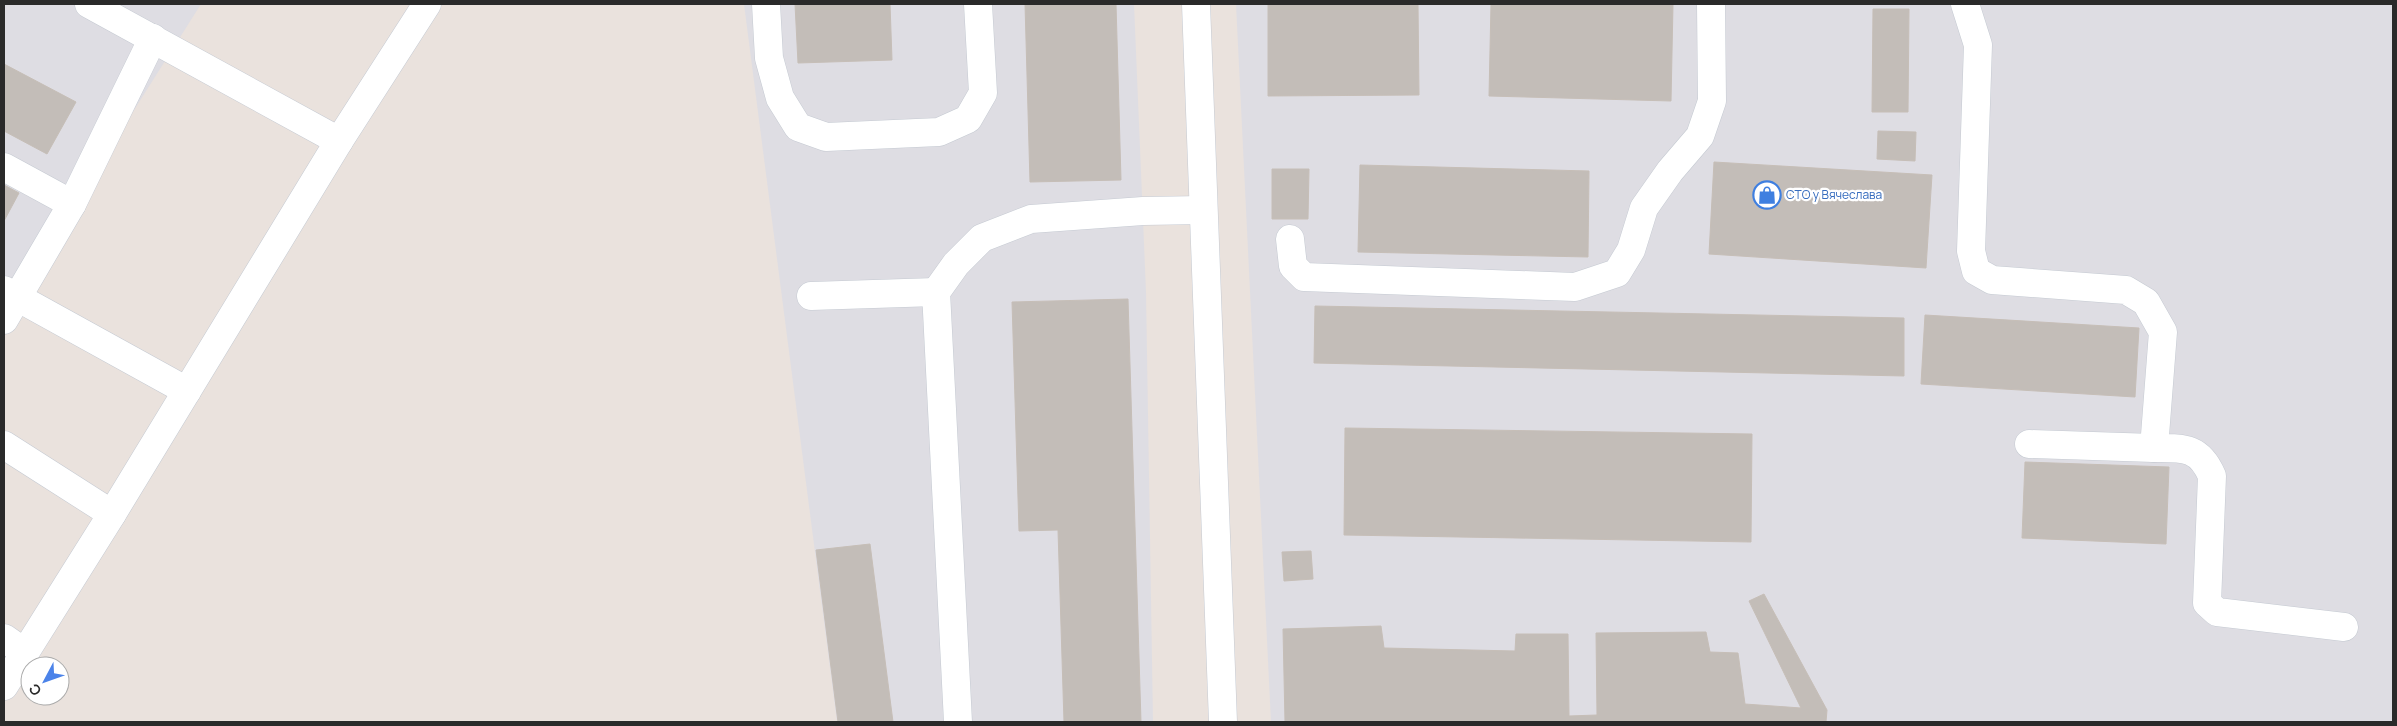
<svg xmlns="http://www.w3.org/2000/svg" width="2397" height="726" viewBox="0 0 2397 726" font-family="Manrope,sans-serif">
  <rect width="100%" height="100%" fill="#eae2dd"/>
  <!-- industrial -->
  <g fill="#dedde3">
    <polygon points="4,4 201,4 4,316"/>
    <polygon points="744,4 1134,4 1146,292 1153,722 837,722"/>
    <polygon points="1236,4 2393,4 2393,722 1271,722"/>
  </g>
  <!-- building -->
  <g fill="#c3bdb8" stroke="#c6beb7">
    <polygon points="795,4 890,4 892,60 798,63"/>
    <polygon points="1025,4 1116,4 1121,180 1030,182"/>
    <polygon points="1268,4 1418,4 1419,95 1268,96"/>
    <polygon points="1491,4 1673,4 1671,101 1489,96"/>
    <polygon points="1873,9 1909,9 1908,112 1872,112"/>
    <polygon points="4,64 76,102 47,154 4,131"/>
    <polygon points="1878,131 1916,132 1915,161 1877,159"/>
    <polygon points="1714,162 1932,175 1926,268 1709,254"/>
    <polygon points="1360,165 1589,171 1588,257 1358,252"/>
    <polygon points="1272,169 1309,169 1308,219 1272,219"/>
    <polygon points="4,185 19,193 4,221"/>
    <polygon points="1128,299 1141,722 1064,722 1058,530 1019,531 1012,302"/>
    <polygon points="1315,306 1904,318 1904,376 1314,363"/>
    <polygon points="1925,315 2139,328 2135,397 1921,384"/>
    <polygon points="1345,428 1752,434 1751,542 1344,535"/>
    <polygon points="2025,462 2169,467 2166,544 2022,538"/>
    <polygon points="870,544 893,722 838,722 816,550"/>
    <polygon points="1311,551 1313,579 1284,581 1282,552"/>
    <polygon points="1764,594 1827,710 1826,722 1285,722 1283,629 1381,626 1384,648 1515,651 1516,634 1568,634 1569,716 1597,715 1596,633 1706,632 1710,652 1738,653 1745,704 1801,708 1749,601"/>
  </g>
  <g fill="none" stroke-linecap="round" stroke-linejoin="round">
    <!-- minor casing -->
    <g stroke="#c5cad2" stroke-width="29">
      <g id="minor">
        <polyline points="89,4 339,141"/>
        <polyline points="766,4 769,58 780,98 798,127 826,137 939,132 968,119 983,93 978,4"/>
        <polyline points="1196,4 1223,722"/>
        <path d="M1965,4L1978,45L1971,251L1976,271L1992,280L2126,290L2146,302L2163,332L2154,448C2183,448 2199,446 2212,476L2207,603L2217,612L2344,627"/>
        <polyline points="4,167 72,204"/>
        <polyline points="1290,239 1293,266 1304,277 1575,287 1617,273 1631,250 1644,208 1670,171 1700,136 1712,101 1711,4"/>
        <polyline points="4,290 187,391"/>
        <polyline points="811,296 936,292"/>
        <polyline points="4,320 72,204 153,38"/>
        <polyline points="2029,444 2154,448"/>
        <polyline points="4,445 112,514"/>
        <polyline points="4,638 24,652"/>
        <polyline points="4,686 112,514 339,141 427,4"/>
        <polyline points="958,722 936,292 956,264 982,238 1031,219 1143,211 1203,210"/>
      </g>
    </g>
    <!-- minor -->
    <use href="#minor" stroke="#fff" stroke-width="28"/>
  </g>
  <!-- icons -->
  <defs>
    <g id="shop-ring" transform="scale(1.4375)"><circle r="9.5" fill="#fff" stroke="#3f7fe0" stroke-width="1.5"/><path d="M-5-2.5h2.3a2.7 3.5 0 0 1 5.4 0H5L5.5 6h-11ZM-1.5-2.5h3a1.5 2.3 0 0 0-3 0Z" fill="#3f7fe0"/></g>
  </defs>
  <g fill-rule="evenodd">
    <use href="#shop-ring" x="1767" y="195"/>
  </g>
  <g text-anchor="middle" stroke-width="4.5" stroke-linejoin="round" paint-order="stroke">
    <!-- shop labels -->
    <g font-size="12" fill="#366cbe" stroke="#fff" text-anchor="start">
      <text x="1786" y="199">СТО у Вячеслава</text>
    </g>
  </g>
  <!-- border -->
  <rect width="2397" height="726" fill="none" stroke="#2a2a2a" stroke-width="10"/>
  <!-- north arrow -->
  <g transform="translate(45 681) rotate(229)"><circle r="24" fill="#ffffff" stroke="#aaaaaa"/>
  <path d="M0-4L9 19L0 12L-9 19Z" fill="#4b83e9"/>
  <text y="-8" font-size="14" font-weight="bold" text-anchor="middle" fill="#2a2a2a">С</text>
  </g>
</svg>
